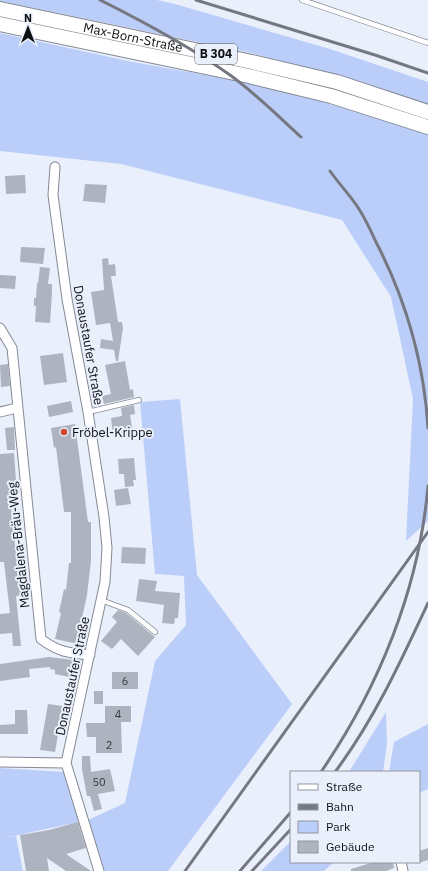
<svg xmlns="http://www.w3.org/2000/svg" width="428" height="871" viewBox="0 0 428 871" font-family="'IBM Plex Sans',sans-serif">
  <rect width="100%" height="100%" fill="#eaeffc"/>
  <!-- green -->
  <g fill="#bbcefa">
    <polygon points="0,0 157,0 175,4 330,49 428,82 428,105 342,77 251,53 0,1"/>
    <polygon points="0,33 128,61 249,83 330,104 428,134 428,521 406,541 413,399 391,297 342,220 121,164 0,151"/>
    <polygon points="180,399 197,575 292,704 168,871 104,871 88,820 125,803 155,661 186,625 184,576 155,574 140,402"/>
    <polygon points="386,712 387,744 383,772 349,772"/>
    <polygon points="428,724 428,789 419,793 419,772 389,772 394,742"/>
    <polygon points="0,768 64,772 79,822 4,838 16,836 23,871 0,871"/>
    <polygon points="291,841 291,862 334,862 324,871 261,871"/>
  </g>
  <!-- building -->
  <g fill="#adb3bf">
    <polygon points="25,175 26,193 6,194 5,176"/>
    <polygon points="85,184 107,185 105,203 83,201"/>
    <polygon points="21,247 45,248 43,264 20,262"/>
    <polygon points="108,258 109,265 115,264 116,276 111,276 118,322 122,322 123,328 118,361 116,361 114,350 100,348 101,339 113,341 110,323 96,325 91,292 104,290 102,259"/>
    <polygon points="40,267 50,268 48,284 52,284 52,292 50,323 35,322 36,306 34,306 34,298 36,298 37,283 38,283"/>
    <polygon points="0,275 16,276 15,289 0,288"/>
    <polygon points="63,353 67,382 44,385 40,356"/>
    <polygon points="125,361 130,390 133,389 134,397 104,404 102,396 111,394 105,365"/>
    <polygon points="8,364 10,386 1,387 0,365"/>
    <polygon points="71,401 73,412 49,417 47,406"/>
    <polygon points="134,405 135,414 130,415 133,433 113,436 111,418 122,416 121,408"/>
    <polygon points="75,424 88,522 91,522 91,561 87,595 80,627 82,627 78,644 55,639 61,613 59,612 64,589 66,590 69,563 71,563 71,512 64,512 56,447 54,448 51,428"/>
    <polygon points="14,427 15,450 7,450 5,428"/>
    <polygon points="14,453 17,494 10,494 13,528 17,560 24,560 27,594 16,596 21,646 13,646 12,633 0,634 0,614 10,613 4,562 0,562 0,454"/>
    <polygon points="134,458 136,480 133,480 134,486 125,487 124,474 119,474 118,459"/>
    <polygon points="128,488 131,504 116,506 114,490"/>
    <polygon points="122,547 146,548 145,564 121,563"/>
    <polygon points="139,579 157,581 155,591 180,593 178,618 175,618 174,624 162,623 164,605 136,601"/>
    <polygon points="118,610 126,613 155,637 138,656 121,639 112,649 101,641 117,622 112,617"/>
    <polygon points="49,657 73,660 69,677 55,674 55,670 50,669 50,667 29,669 30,677 0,681 0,664"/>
    <rect x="112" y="672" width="26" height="17"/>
    <rect x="94" y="691" width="9" height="13"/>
    <polygon points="48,704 63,706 55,752 40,750"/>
    <polygon points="105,706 131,706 131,722 121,722 122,753 96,753 96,737 87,737 86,723 105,723"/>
    <polygon points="15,710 27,710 28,734 0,734 0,725 15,724"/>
    <polygon points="82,756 90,756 91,772 110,769 115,791 98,794 102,809 94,811 90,796 87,796 82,769"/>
    <polygon points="78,822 86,848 66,854 91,871 66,871 47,858 49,871 26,871 20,835 49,830"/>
    <polygon points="428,848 428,860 419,863 419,851"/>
    <polygon points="374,862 393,862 394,868 386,871 351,871 351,869"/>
  </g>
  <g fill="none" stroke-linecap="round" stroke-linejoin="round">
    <!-- service casing -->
    <g stroke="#848994" stroke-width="6">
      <g id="service">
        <polyline points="302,0 428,43"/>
        <polyline points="88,412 139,400"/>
        <polyline points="101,600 128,610 155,632"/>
      </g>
    </g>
    <!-- minor casing -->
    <g stroke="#848994" stroke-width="11">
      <g id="minor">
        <polyline points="55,167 53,195 67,299 88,412 104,517 107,548 105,582 66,763 99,871"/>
        <path d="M0,328L12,348L41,639C58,652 69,653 90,655"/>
        <polyline points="0,412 17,408"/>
        <polyline points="0,762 66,763"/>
        <polyline points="401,862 403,871"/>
      </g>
    </g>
    <!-- primary casing -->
    <g stroke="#848994" stroke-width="16">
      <g id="primary">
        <path id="s1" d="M0,9L252,62L337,82L428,112"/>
        <polyline points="0,24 249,76 331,96 428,127"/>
      </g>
    </g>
    <!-- service -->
    <use href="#service" stroke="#fff" stroke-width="4.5"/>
    <!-- minor -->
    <use href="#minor" stroke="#fff" stroke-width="9"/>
    <!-- primary -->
    <use href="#primary" stroke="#fff" stroke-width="14"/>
    <!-- rail -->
    <g stroke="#757880" stroke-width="3">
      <path d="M100,0C144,22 189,46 230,75C255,93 278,116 301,137"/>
      <polyline points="196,0 375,55 428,73"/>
      <path d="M330,171C339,184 351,196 359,209C366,220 371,231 376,242C406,300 424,363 428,428"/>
      <path d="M321,772C379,687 419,589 428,486"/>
      <path d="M335,772C374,720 401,661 428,603"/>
      <polyline points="185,871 428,532"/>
      <polyline points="240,871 291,812"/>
      <polyline points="252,871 291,829"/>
    </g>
  </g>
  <!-- markers -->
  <circle fill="#d24536" stroke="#eaeffc" stroke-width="1.5" cx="64" cy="432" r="4"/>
  <g text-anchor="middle" stroke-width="4" stroke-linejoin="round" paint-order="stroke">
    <!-- number labels -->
    <g font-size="11" fill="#36393f">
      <text x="125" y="685">6</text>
      <text x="118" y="718">4</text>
      <text x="109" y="749">2</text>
      <text x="99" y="786">50</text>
    </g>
    <!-- shield labels -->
    <rect fill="#eaeffc" stroke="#50535a" stroke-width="1" x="195" y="44" width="42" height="20" rx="3"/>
    <g font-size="12" font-weight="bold" fill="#0e1014">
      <text x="216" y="58">B 304</text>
    </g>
    <!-- street labels -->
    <g font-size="13" fill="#0e1014" stroke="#eaeffc">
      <text dy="5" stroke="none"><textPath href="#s1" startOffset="136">Max-Born-Straße</textPath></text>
      <text transform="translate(89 345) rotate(80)" y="5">Donaustaufer Straße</text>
      <text transform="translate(18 545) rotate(-96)" y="5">Magdalena-Bräu-Weg</text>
      <text transform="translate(72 676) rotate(-78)" y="5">Donaustaufer Straße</text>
    </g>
    <!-- poi labels -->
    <g font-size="13" fill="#0e1014" stroke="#eaeffc" text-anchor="start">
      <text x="72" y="437">Fröbel-Krippe</text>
    </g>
  </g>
  <!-- legend -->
  <rect x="290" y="771" width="130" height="92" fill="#eaeffc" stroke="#92969f"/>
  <rect x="298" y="784" width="20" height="6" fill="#ffffff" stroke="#92969f"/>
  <text x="326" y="791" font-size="12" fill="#0e1014">Straße</text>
  <rect x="298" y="804" width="20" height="6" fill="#757880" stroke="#92969f"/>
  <text x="326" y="811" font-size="12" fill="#0e1014">Bahn</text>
  <rect x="298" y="821" width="20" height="12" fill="#bbcefa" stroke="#92969f"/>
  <text x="326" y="831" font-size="12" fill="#0e1014">Park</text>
  <rect x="298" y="841" width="20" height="12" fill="#adb3bf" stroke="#92969f"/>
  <text x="326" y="851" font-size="12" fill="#0e1014">Gebäude</text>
  <!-- north arrow -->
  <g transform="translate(28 28)" stroke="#eaeffc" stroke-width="3" paint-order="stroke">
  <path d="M0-3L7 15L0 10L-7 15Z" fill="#0e1014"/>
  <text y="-6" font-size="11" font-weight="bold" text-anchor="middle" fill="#0e1014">N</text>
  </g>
</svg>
